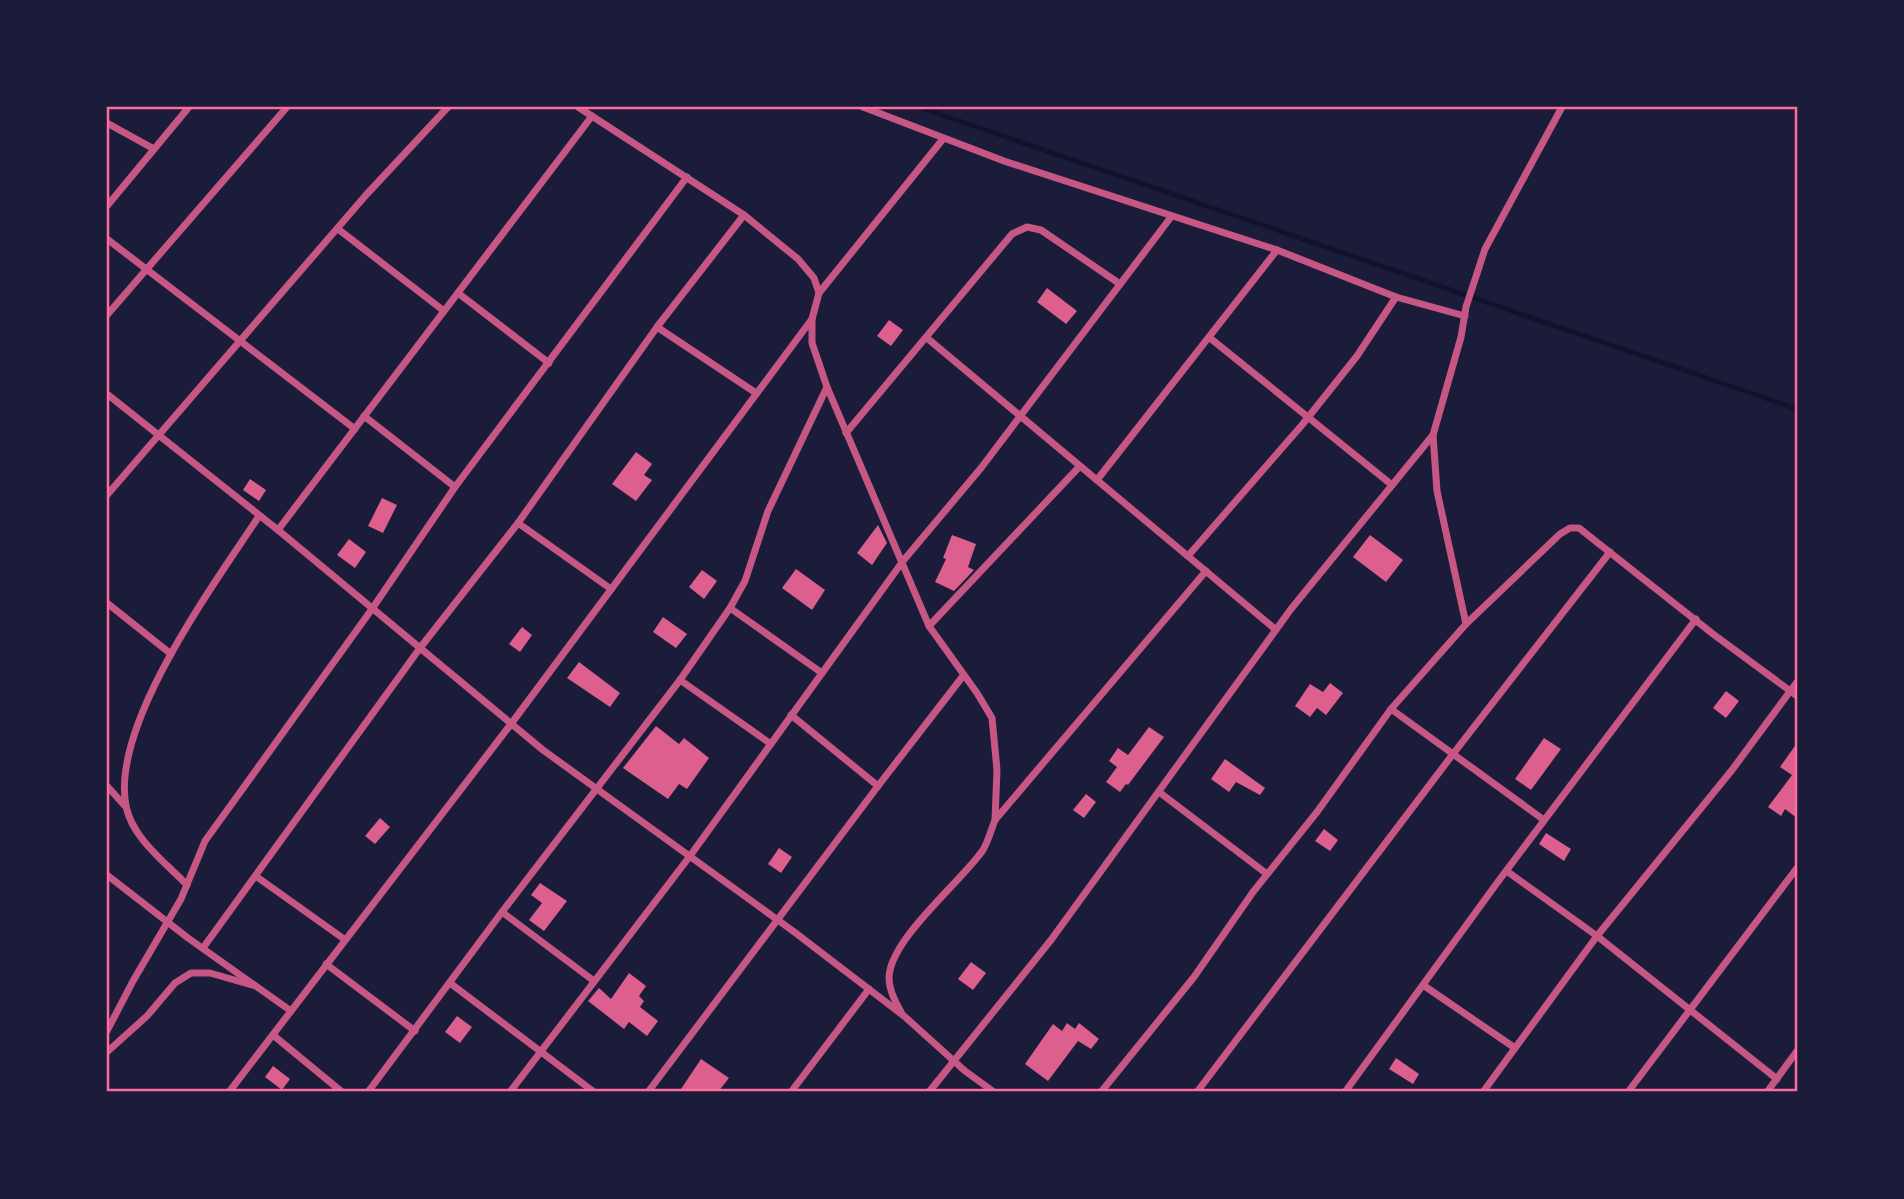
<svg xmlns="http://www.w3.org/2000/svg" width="1904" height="1199" viewBox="0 0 1904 1199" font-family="'Roboto Condensed',sans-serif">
  <rect width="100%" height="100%" fill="#1b1b3a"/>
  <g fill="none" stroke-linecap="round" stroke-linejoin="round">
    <!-- stream -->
    <polyline stroke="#12122b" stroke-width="5" points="919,107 1797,409"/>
  </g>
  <!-- building -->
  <g fill="#dd5f8e">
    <polygon points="1047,288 1077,311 1066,324 1037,302"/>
    <polygon points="889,320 903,330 891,346 877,336"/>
    <polygon points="636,452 652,464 644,475 652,480 636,501 612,484"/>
    <polygon points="250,479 266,490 259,501 243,490"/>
    <polygon points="382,498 397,505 383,533 368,526"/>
    <polygon points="878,525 887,543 872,565 857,553"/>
    <polygon points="952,535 976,544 968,567 974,570 954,591 935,582 946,559 943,558"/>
    <polygon points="1370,535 1403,560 1386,582 1353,557"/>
    <polygon points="349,539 366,552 355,568 337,555"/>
    <polygon points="796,569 825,590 812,610 782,588"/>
    <polygon points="702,570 717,581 704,599 689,587"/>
    <polygon points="663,617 687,634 676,648 653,632"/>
    <polygon points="522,627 532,635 520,652 509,644"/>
    <polygon points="579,662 620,693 610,707 567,678"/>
    <polygon points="1330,683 1343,693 1326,715 1317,708 1310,717 1295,706 1310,684 1323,692"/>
    <polygon points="1726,691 1739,701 1726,718 1713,708"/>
    <polygon points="656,726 679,744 684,738 709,758 687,789 679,784 668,799 623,768"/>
    <polygon points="1149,727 1164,737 1128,785 1126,784 1120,792 1106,782 1117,767 1109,761 1118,748 1128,755"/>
    <polygon points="1544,738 1561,749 1531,790 1515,779"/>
    <polygon points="1797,743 1797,818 1785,809 1781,816 1768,807 1792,775 1780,767"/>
    <polygon points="1225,759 1265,788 1260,795 1236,782 1229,792 1211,779"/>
    <polygon points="1086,794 1096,802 1084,818 1073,810"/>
    <polygon points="380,818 390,827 375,844 365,836"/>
    <polygon points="1324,829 1338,840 1330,851 1315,841"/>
    <polygon points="1546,833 1571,849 1564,861 1539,844"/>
    <polygon points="779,848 792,857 781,873 768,864"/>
    <polygon points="540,883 567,901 544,931 529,920 542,903 531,895"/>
    <polygon points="971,962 986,973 973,990 958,979"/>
    <polygon points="629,973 646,986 639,996 644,1001 640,1007 658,1021 647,1036 629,1022 624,1029 588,1001 599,988 611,999"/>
    <polygon points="457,1016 472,1027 460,1043 445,1032"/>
    <polygon points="1067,1023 1075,1029 1079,1023 1099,1039 1091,1049 1078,1041 1048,1081 1025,1064 1053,1024 1062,1031"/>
    <polygon points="1396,1058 1419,1074 1413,1084 1389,1069"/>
    <polygon points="701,1059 729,1078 718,1092 679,1092"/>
    <polygon points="273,1066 290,1079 282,1090 265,1077"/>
  </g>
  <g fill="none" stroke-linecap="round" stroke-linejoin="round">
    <!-- minor -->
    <g stroke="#c65784" stroke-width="7">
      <polyline points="578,107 744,215 798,259 814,278 819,293 812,319 812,343 827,387 929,626 977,693 992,718 997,770 995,820"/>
      <polyline points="863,107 1004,161 1277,250 1396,297 1465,316"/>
      <polyline points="107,123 154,149"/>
      <polyline points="107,206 189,107"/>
      <polyline points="338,229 444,311"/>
      <polyline points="107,239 355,429"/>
      <polyline points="458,293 549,363"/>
      <polyline points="819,293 943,139"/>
      <polyline points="107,315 287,107"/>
      <polyline points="657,327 756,393"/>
      <polyline points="927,338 1275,629"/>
      <polyline points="1210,338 1392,485"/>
      <polyline points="107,394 278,530 543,750 793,931 904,1016 965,1071 994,1092"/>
      <polyline points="364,416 455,487"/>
      <polyline points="846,433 1012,234 1027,227 1041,230 1120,284"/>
      <polyline points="1097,480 1277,250"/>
      <polyline points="107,495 366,195 448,107"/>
      <polyline points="518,523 611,589"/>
      <polyline points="278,530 592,116"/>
      <polyline points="1188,556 1302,425 1357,356 1396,297"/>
      <polyline points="107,603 171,654"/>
      <polyline points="730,608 822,673"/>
      <polyline points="1466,624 1437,491 1433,435 1461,337 1466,307 1485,249 1562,107"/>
      <polyline points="929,626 1080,466"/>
      <polyline points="680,680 771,744"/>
      <polyline points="1391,709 1544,820"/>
      <polyline points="791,715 878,786"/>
      <polyline points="107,786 125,806"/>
      <polyline points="1159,792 1267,874"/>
      <polyline points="1508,872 1597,936 1777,1079"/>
      <polyline points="107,875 188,938 291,1011"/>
      <polyline points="257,877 344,939"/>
      <path d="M187,885C166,863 132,838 126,806C110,725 215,583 259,516"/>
      <polyline points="502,912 594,981"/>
      <polyline points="203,948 420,648 518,523 657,327 744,215"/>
      <polyline points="326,964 415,1031"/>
      <polyline points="450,983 594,1092"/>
      <polyline points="1423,985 1515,1048"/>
      <path d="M901,1012C895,1001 889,990 889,977C891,938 961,882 983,850C988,842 991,830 995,820L1206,571"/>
      <polyline points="107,1031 133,981 181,899 205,841 372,609 455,487 687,177"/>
      <polyline points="273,1035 342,1092"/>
      <polyline points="107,1052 147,1016 175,983 191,973 210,973 252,985"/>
      <polyline points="229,1092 511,724 812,319"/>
      <polyline points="368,1092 502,912 680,680 730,608 745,581 768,511 827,387"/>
      <polyline points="510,1092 690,856 903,561 981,468 1171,217"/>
      <polyline points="648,1092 878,786 963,676"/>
      <polyline points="791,1092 869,989"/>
      <polyline points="929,1092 1051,940 1291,609 1433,435"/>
      <polyline points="1101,1092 1194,977 1253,892 1317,812 1391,709 1466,624 1560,534 1570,528 1579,528 1713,634 1797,696"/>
      <polyline points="1197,1092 1453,754 1610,552"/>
      <polyline points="1345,1092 1497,883 1696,619"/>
      <polyline points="1483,1092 1597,936 1732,770 1797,682"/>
      <polyline points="1628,1092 1797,868"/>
      <polyline points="1767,1092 1797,1051"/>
    </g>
  </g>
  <!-- border -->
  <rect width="1904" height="1199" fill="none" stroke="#1b1b3a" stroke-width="217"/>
  <rect x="108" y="108" width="1688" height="982" fill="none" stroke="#ff6b9d" stroke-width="2.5"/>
</svg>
